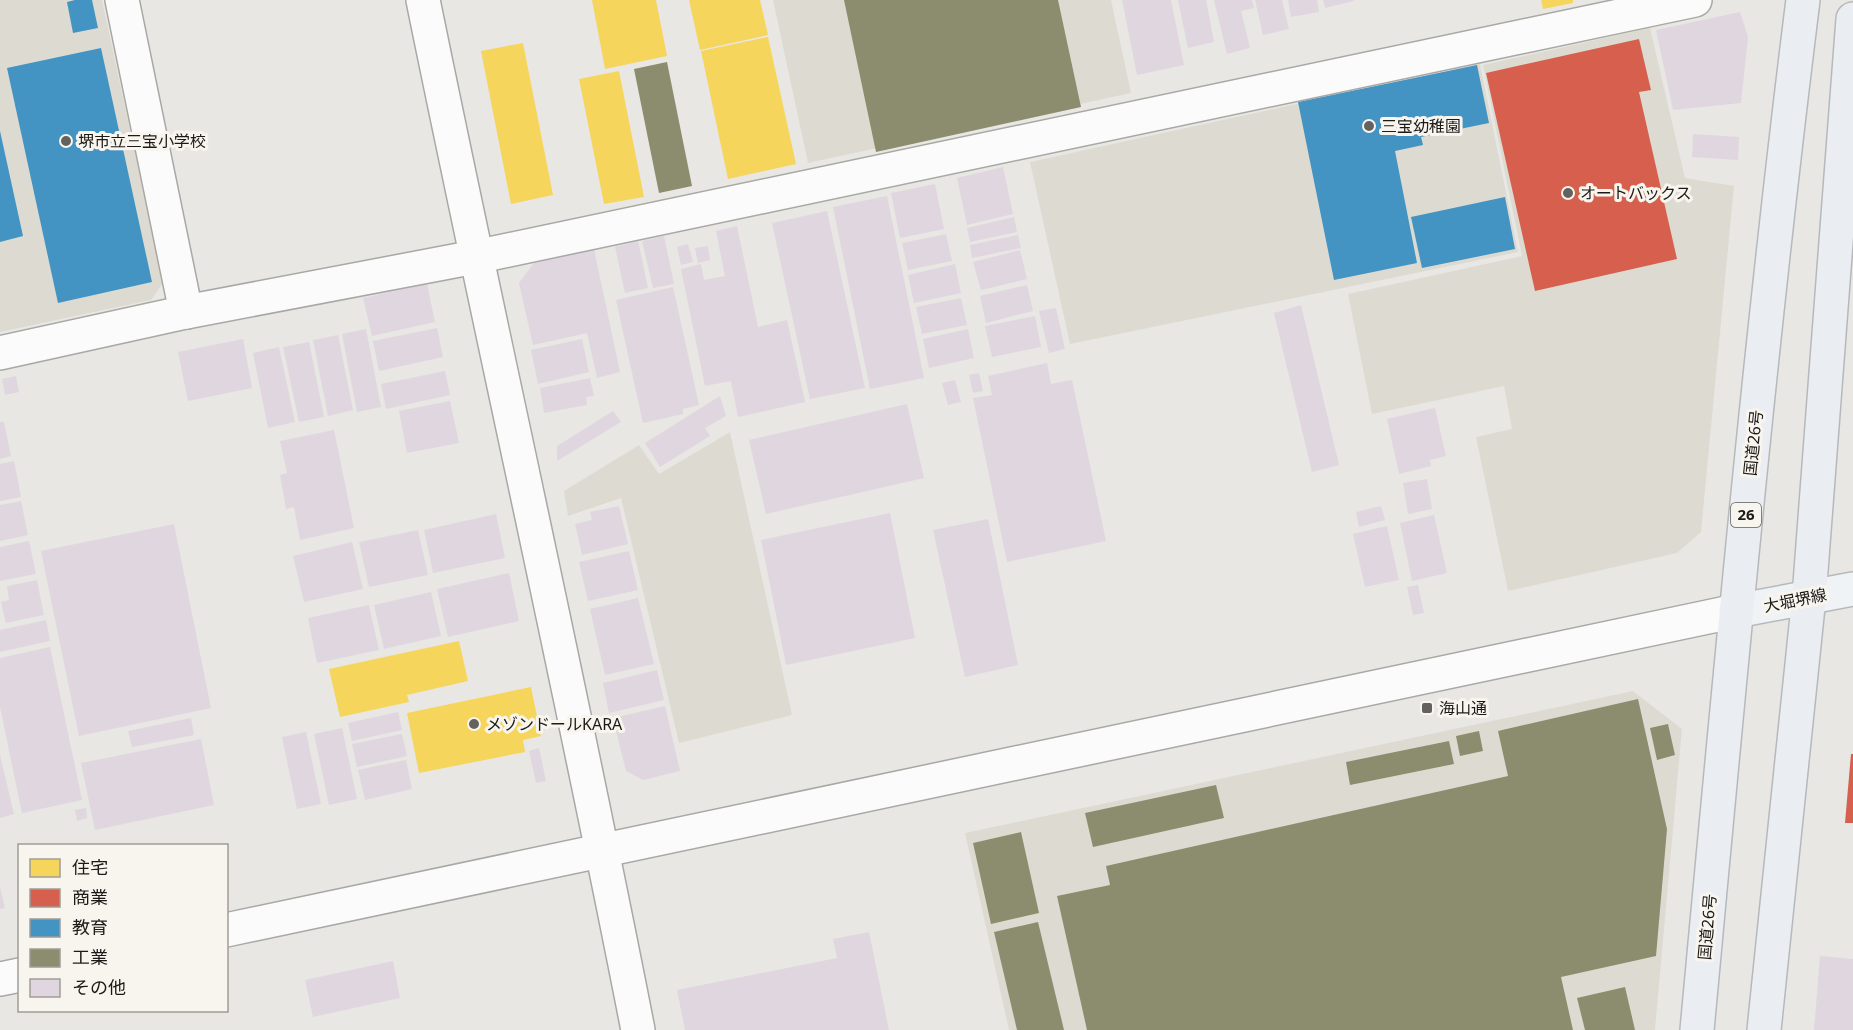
<svg xmlns="http://www.w3.org/2000/svg" width="1853" height="1030" viewBox="0 0 1853 1030" font-family="'Noto Sans','Noto Sans JP',sans-serif">
  <rect width="100%" height="100%" fill="#e8e7e3"/>
  <!-- built -->
  <g fill="#dddbd1">
    <polygon points="0,0 102,0 163,283 151,300 0,332"/>
    <polygon points="773,0 1111,0 1131,93 808,163"/>
    <polygon points="1650,28 1685,178 1734,186 1701,532 1677,553 1508,591 1476,437 1512,429 1504,386 1372,414 1348,294 1522,256 1483,65"/>
    <polygon points="1480,64 1518,252 1070,344 1030,162"/>
    <polygon points="730,432 792,715 679,743 621,498 568,516 564,491 639,445 659,474"/>
    <polygon points="1633,691 1682,729 1655,1030 1009,1030 965,833"/>
  </g>
  <!-- homes -->
  <g fill="#f6d55c">
    <polygon points="592,0 656,0 667,56 605,69"/>
    <polygon points="689,0 760,0 768,35 700,50"/>
    <polygon points="1541,0 1573,0 1573,3 1543,9"/>
    <polygon points="768,37 796,164 728,179 701,51"/>
    <polygon points="523,43 553,195 511,204 481,51"/>
    <polygon points="619,71 644,197 604,204 579,79"/>
    <polygon points="459,641 468,681 407,695 409,702 340,717 329,669"/>
    <polygon points="531,687 541,736 523,740 525,752 419,773 407,713"/>
  </g>
  <!-- shops -->
  <g fill="#d6604d">
    <polygon points="1639,39 1651,90 1639,92 1677,259 1535,291 1486,73"/>
    <polygon points="1851,754 1853,754 1853,823 1845,823"/>
  </g>
  <!-- schools -->
  <g fill="#4393c3">
    <polygon points="75,0 92,0 98,28 73,33 67,2"/>
    <polygon points="101,48 152,282 58,303 7,68"/>
    <polygon points="1477,65 1489,123 1421,137 1423,145 1395,151 1417,263 1334,280 1298,102"/>
    <polygon points="0,131 23,236 0,242"/>
    <polygon points="1505,197 1515,249 1422,268 1411,217"/>
  </g>
  <!-- industry -->
  <g fill="#8c8c6e">
    <polygon points="844,0 1058,0 1081,107 876,152"/>
    <polygon points="667,62 692,186 659,193 634,69"/>
    <polygon points="1638,699 1667,829 1656,956 1561,977 1573,1030 1087,1030 1057,896 1110,885 1106,866 1508,776 1498,731"/>
    <polygon points="1668,724 1675,755 1657,760 1650,728"/>
    <polygon points="1479,731 1483,751 1460,756 1456,736"/>
    <polygon points="1449,741 1454,764 1350,785 1346,762"/>
    <polygon points="1216,785 1224,818 1093,847 1085,813"/>
    <polygon points="1021,832 1039,913 991,924 973,843"/>
    <polygon points="1038,922 1064,1030 1017,1030 994,932"/>
    <polygon points="1625,987 1635,1030 1585,1030 1577,998"/>
  </g>
  <!-- building -->
  <g fill="#e0d6df">
    <polygon points="1122,0 1171,0 1184,65 1137,75"/>
    <polygon points="1178,0 1206,0 1214,42 1188,48"/>
    <polygon points="1214,0 1252,0 1254,8 1241,11 1250,48 1227,54"/>
    <polygon points="1255,0 1282,0 1289,29 1263,35"/>
    <polygon points="1288,0 1317,0 1319,12 1291,17"/>
    <polygon points="1323,0 1354,0 1354,1 1325,8"/>
    <polygon points="1740,12 1748,37 1741,103 1673,110 1656,30"/>
    <polygon points="1693,134 1739,137 1738,160 1692,157"/>
    <polygon points="1003,167 1013,214 967,225 957,178"/>
    <polygon points="935,184 944,229 900,238 891,193"/>
    <polygon points="887,196 924,378 870,389 833,207"/>
    <polygon points="827,211 865,388 810,399 772,223"/>
    <polygon points="1014,217 1017,232 970,242 967,228"/>
    <polygon points="737,226 758,327 787,320 805,402 738,417 731,381 705,386 681,269 701,264 704,280 725,276 716,231"/>
    <polygon points="946,234 952,261 908,270 902,243"/>
    <polygon points="1018,235 1021,248 972,258 970,245"/>
    <polygon points="664,236 674,284 653,288 642,241"/>
    <polygon points="638,241 648,288 625,293 615,247"/>
    <polygon points="688,244 693,262 681,265 677,247"/>
    <polygon points="708,246 710,260 698,263 695,248"/>
    <polygon points="594,249 620,372 597,378 587,333 533,345 519,283 534,263"/>
    <polygon points="1020,250 1027,279 981,290 973,262"/>
    <polygon points="955,264 961,293 914,303 908,275"/>
    <polygon points="427,284 435,322 372,336 363,298"/>
    <polygon points="1027,285 1033,311 986,323 980,296"/>
    <polygon points="673,287 699,405 683,409 683,414 643,423 616,300"/>
    <polygon points="961,298 967,325 922,334 916,307"/>
    <polygon points="1301,305 1339,465 1312,472 1274,313"/>
    <polygon points="1056,308 1065,349 1049,353 1039,311"/>
    <polygon points="1035,316 1041,347 992,357 985,326"/>
    <polygon points="437,328 443,357 379,371 373,341"/>
    <polygon points="366,329 381,407 357,412 342,334"/>
    <polygon points="968,329 974,358 929,368 923,339"/>
    <polygon points="338,335 353,410 328,416 313,340"/>
    <polygon points="243,339 252,388 188,401 178,352"/>
    <polygon points="582,339 589,372 538,384 531,350"/>
    <polygon points="309,342 324,417 299,422 283,347"/>
    <polygon points="279,347 295,422 268,428 253,353"/>
    <polygon points="1047,363 1051,384 1072,380 1106,541 1007,562 973,398 992,395 988,376"/>
    <polygon points="445,371 450,395 386,409 381,384"/>
    <polygon points="979,373 983,391 973,393 969,375"/>
    <polygon points="16,376 19,392 5,395 2,379"/>
    <polygon points="590,378 594,396 586,397 587,405 544,413 540,388"/>
    <polygon points="955,380 961,402 948,405 942,383"/>
    <polygon points="720,396 726,416 705,428 710,436 660,467 645,443"/>
    <polygon points="450,401 459,443 407,453 399,411"/>
    <polygon points="907,404 924,478 766,514 749,440"/>
    <polygon points="1435,408 1446,456 1430,460 1431,466 1399,474 1387,419"/>
    <polygon points="613,411 621,422 557,461 557,446"/>
    <polygon points="0,422 4,422 11,456 0,459"/>
    <polygon points="334,430 354,528 300,540 294,507 286,509 280,475 287,473 280,441"/>
    <polygon points="14,461 21,497 0,501 0,464"/>
    <polygon points="1427,479 1432,509 1408,514 1403,483"/>
    <polygon points="21,501 28,535 0,541 0,505"/>
    <polygon points="619,506 628,544 582,555 575,524 592,520 590,512"/>
    <polygon points="1381,506 1385,520 1359,527 1356,512"/>
    <polygon points="890,513 915,638 786,665 761,540"/>
    <polygon points="496,514 505,558 433,573 424,530"/>
    <polygon points="1434,515 1447,573 1412,581 1400,523"/>
    <polygon points="988,519 1018,665 965,677 933,530"/>
    <polygon points="174,524 211,708 79,736 41,551"/>
    <polygon points="1387,526 1399,580 1365,587 1353,534"/>
    <polygon points="418,530 428,575 369,587 359,542"/>
    <polygon points="29,541 36,574 0,581 0,547"/>
    <polygon points="352,542 363,589 304,602 293,556"/>
    <polygon points="629,551 638,590 588,601 579,562"/>
    <polygon points="509,573 519,621 448,637 437,589"/>
    <polygon points="37,580 44,615 6,623 1,602 9,600 7,586"/>
    <polygon points="1418,585 1424,613 1413,615 1407,587"/>
    <polygon points="431,592 441,636 384,649 374,605"/>
    <polygon points="638,598 654,664 605,675 590,609"/>
    <polygon points="369,605 379,650 317,663 308,618"/>
    <polygon points="46,620 50,641 0,652 0,630"/>
    <polygon points="50,647 82,800 22,813 0,707 0,658"/>
    <polygon points="657,670 664,700 609,713 603,683"/>
    <polygon points="665,706 680,771 643,780 626,771 613,718"/>
    <polygon points="398,712 402,730 352,741 348,723"/>
    <polygon points="191,718 194,735 132,747 128,731"/>
    <polygon points="342,728 357,799 329,805 314,734"/>
    <polygon points="306,732 321,804 297,809 282,737"/>
    <polygon points="402,734 407,756 357,767 352,744"/>
    <polygon points="201,739 214,805 95,830 81,763"/>
    <polygon points="539,748 546,781 536,783 529,751"/>
    <polygon points="0,755 14,814 0,818"/>
    <polygon points="406,760 412,789 365,800 358,770"/>
    <polygon points="86,808 87,818 77,821 75,810"/>
    <polygon points="0,887 5,908 0,909"/>
    <polygon points="869,932 889,1030 685,1030 677,990 837,958 833,939"/>
    <polygon points="1820,956 1853,959 1853,1030 1814,1030"/>
    <polygon points="393,961 400,998 313,1017 305,980"/>
  </g>
  <g fill="none" stroke-linecap="round" stroke-linejoin="round">
    <!-- minor casing -->
    <g stroke="#a8a8a5" stroke-width="36">
      <g id="minor">
        <polyline points="122,0 186,312"/>
        <path d="M423,0C493,344 571,686 638,1030"/>
        <polyline points="0,353 186,312 475,257 1695,0"/>
        <polyline points="226,930 1736,611"/>
        <polyline points="0,979 20,975"/>
      </g>
    </g>
    <!-- major casing -->
    <g stroke="#b6b9bb" stroke-width="36">
      <polyline id="major" points="1736,611 1853,589"/>
    </g>
    <!-- highway casing -->
    <g stroke="#b6b9bb" stroke-width="36">
      <g id="highway">
        <path d="M1697,1030C1729,686 1760,343 1803,0"/>
        <polyline points="1764,1030 1809,597 1853,19"/>
      </g>
    </g>
    <!-- minor -->
    <use href="#minor" stroke="#fcfbfb" stroke-width="33"/>
    <!-- major -->
    <use href="#major" stroke="#f0f3f5" stroke-width="33"/>
    <!-- highway -->
    <use href="#highway" stroke="#eaedf1" stroke-width="33"/>
  </g>
  <!-- markers -->
  <g fill="#63625f" stroke="#f8f5ee" stroke-width="2">
    <circle cx="1369" cy="126" r="6"/>
    <circle cx="66" cy="141" r="6"/>
    <circle cx="1568" cy="193" r="6"/>
    <rect x="1421" y="702" width="12" height="12" rx="3"/>
    <circle cx="474" cy="724" r="6"/>
  </g>
  <g text-anchor="middle" stroke-width="6" stroke-linejoin="round" paint-order="stroke">
    <!-- shield labels -->
    <rect fill="#f8f5ee" stroke="#5d5c58" stroke-width="1.5" x="1731" y="503" width="30" height="24" rx="4.5"/>
    <g font-size="15" font-weight="bold" fill="#1b1a18">
      <text x="1746" y="520">26</text>
    </g>
    <!-- poi labels -->
    <g font-size="16" fill="#1b1a18" stroke="#f8f5ee" text-anchor="start">
      <text x="1381" y="132">三宝幼稚園</text>
      <text x="78" y="147">堺市立三宝小学校</text>
      <text x="1580" y="199">オートバックス</text>
      <text x="1439" y="714">海山通</text>
      <text x="486" y="730">メゾンドールKARA</text>
    </g>
    <!-- street labels -->
    <g font-size="16" fill="#1b1a18" stroke="#f8f5ee">
      <text transform="translate(1753 443) rotate(-84)" y="6">国道26号</text>
      <text transform="translate(1795 600) rotate(-11)" y="6">大堀堺線</text>
      <text transform="translate(1707 927) rotate(-85)" y="6">国道26号</text>
    </g>
  </g>
  <!-- legend -->
  <rect x="18" y="844" width="210" height="168" fill="#f8f5ee" stroke="#a09d98" stroke-width="1.5"/>
  <rect x="30" y="859" width="30" height="18" fill="#f6d55c" stroke="#a09d98" stroke-width="1.5"/>
  <text x="72" y="874" font-size="18" fill="#1b1a18">住宅</text>
  <rect x="30" y="889" width="30" height="18" fill="#d6604d" stroke="#a09d98" stroke-width="1.5"/>
  <text x="72" y="904" font-size="18" fill="#1b1a18">商業</text>
  <rect x="30" y="919" width="30" height="18" fill="#4393c3" stroke="#a09d98" stroke-width="1.5"/>
  <text x="72" y="934" font-size="18" fill="#1b1a18">教育</text>
  <rect x="30" y="949" width="30" height="18" fill="#8c8c6e" stroke="#a09d98" stroke-width="1.5"/>
  <text x="72" y="964" font-size="18" fill="#1b1a18">工業</text>
  <rect x="30" y="979" width="30" height="18" fill="#e0d6df" stroke="#a09d98" stroke-width="1.5"/>
  <text x="72" y="994" font-size="18" fill="#1b1a18">その他</text>
</svg>
